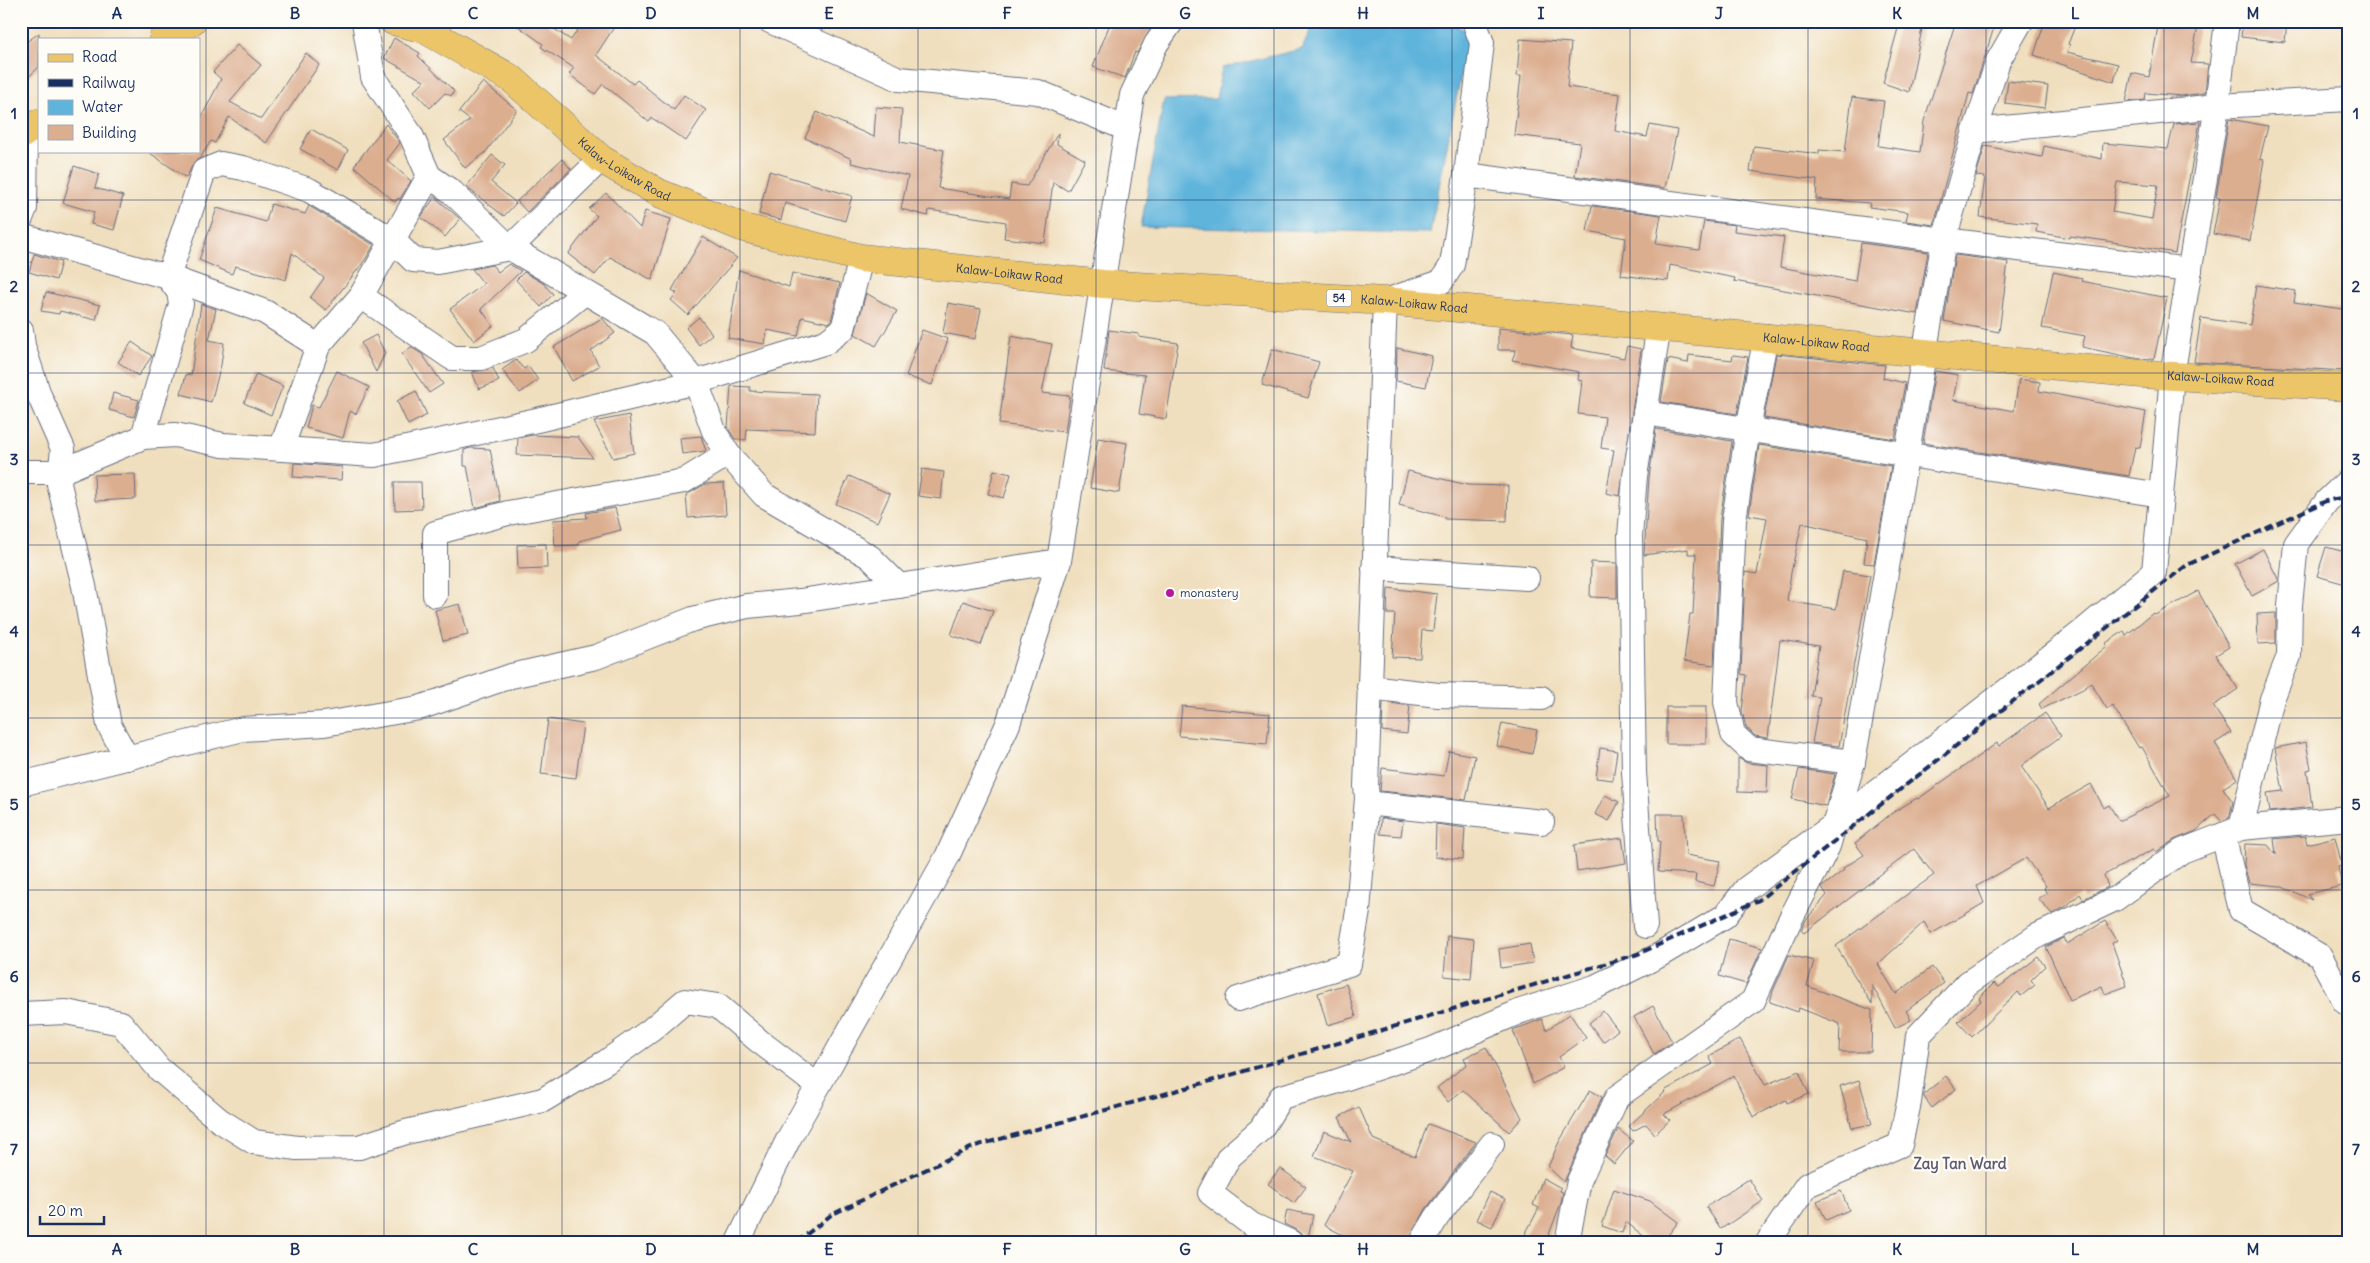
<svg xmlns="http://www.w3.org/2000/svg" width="2370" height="1263" viewBox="0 0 2370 1263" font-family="Delius,sans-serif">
  <rect width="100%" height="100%" fill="#fdfcf7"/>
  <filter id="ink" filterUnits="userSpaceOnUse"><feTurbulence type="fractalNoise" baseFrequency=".02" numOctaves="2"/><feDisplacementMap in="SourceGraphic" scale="10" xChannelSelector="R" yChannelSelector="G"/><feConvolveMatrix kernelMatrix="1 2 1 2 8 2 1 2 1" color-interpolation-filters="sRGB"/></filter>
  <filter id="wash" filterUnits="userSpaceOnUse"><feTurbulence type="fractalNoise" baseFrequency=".0096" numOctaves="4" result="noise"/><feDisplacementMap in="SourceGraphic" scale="20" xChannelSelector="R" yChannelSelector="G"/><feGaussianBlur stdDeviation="1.12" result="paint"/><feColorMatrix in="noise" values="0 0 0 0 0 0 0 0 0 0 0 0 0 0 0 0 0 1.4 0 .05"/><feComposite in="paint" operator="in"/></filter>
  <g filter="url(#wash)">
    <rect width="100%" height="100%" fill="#f0dfbe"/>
    <!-- water -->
    <polygon fill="#5fb4db" stroke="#3d729c" points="1315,21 1448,21 1469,33 1430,233 1141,227 1164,100 1216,99 1222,68 1302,49"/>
    <g id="blocks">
      <!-- building -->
      <g fill="#dcae90" fill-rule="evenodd">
        <polygon points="511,21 542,21 571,40 583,21 618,21 596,55 633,84 637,80 674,110 684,95 706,110 686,141 652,118 649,122 603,84 595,94 569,74 574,68 541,47 543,44"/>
        <polygon points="1111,21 1155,21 1137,53 1135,52 1125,78 1093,67"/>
        <polygon points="1900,21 1923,24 1909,92 1883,83"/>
        <polygon points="1956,21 1996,21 1973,94 1969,93 1934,225 1906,221 1908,212 1869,207 1870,203 1816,199 1817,180 1750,171 1754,146 1819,154 1819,150 1845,152 1852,97 1884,101 1878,146 1920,152 1924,121"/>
        <polygon points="2045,21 2077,21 2068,44 2070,45 2067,52 2118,64 2114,82 2034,55"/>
        <polygon points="2159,21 2199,21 2191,63 2208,64 2205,93 2181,96 2146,93 2145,100 2126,102 2132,73 2149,77"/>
        <polygon points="2243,21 2287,21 2285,42 2241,37"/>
        <polygon points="39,33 39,67 21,84 21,46"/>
        <polygon points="394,38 420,53 418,56 454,91 451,96 445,93 430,108 414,91 424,81 384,58"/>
        <polygon points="1520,39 1571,43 1567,87 1620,94 1615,131 1647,137 1650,125 1677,130 1665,188 1575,176 1580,143 1514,135 1521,76 1517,76"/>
        <polygon points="237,45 261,65 230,102 261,119 306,53 319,65 266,143 229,117 215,143 211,141 200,158 194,162 186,178 147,151 199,151 199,122 221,79 213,72"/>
        <polygon points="2008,81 2048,86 2045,108 2005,103"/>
        <polygon points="483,82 517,110 485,153 465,168 444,140 470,120 459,112"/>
        <polygon points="876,107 902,109 900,142 944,150 938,188 1009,199 1011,184 1027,186 1058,133 1057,144 1085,160 1068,191 1053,182 1045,243 1004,238 1006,222 929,210 928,216 901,209 908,176 851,163 852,159 805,138 817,112 874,137"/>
        <polygon points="2229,119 2268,126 2260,159 2264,160 2250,241 2213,234 2220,198 2216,197"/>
        <path d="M2200,122L2175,253L2107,241L2070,236L2069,238L2036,232L2037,224L1980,217L1985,177L1976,176L1985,146L2042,157L2044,146L2102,159L2103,143L2168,149L2174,124ZM2117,182L2158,185L2152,219L2112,212Z"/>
        <polygon points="386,124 400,143 387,160 411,181 400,199 398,198 395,202 354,166"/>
        <polygon points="311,129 348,150 338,170 300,149"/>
        <polygon points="492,155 505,165 491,182 516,203 504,216 466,187"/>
        <polygon points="562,159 571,169 527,212 517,201"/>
        <polygon points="74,166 99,174 95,188 123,196 114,230 91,224 94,212 63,203"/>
        <polygon points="769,171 852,196 845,221 785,203 781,220 759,214"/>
        <polygon points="606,193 640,228 645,211 671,219 652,280 610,257 595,275 568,254 597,216 589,209"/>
        <polygon points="435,197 460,219 445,237 421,217"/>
        <polygon points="271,204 305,214 309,206 374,245 365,260 326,310 310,298 324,278 292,253 286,280 235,266 232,274 199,260 217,208 266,222"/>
        <polygon points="1592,206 1661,215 1656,244 1699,250 1704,221 1735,225 1734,231 1784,237 1780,267 1855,281 1861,243 1928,252 1917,314 1734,281 1735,278 1670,265 1668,281 1621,275 1626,238 1587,231"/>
        <polygon points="703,237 737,258 688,315 671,300 677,293 672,290"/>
        <polygon points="34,254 61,262 56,280 29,272"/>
        <polygon points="1955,255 2008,262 1999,332 1944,321"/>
        <polygon points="509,264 521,271 481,309 493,326 474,341 450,309 484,284 472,269 492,265 498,272"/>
        <polygon points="739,270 789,287 792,273 840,283 831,321 829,323 802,317 798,336 767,330 765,344 728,338"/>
        <polygon points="524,272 543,283 553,294 541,307 516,280"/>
        <polygon points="2053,272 2082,278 2081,281 2167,298 2154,359 2134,358 2082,347 2085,336 2042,328"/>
        <polygon points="2256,285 2296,291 2294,302 2349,310 2347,371 2194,362 2201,318 2250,325"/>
        <polygon points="46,292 100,305 96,320 60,311 59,314 41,311"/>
        <polygon points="866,293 897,311 876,346 855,334"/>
        <polygon points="948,303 981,309 975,339 943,333"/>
        <polygon points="201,304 216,309 209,340 224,343 221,365 211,402 181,394 186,374 191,375"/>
        <polygon points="699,317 712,334 699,345 686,328"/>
        <polygon points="602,318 615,333 591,351 599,366 572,381 554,347"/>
        <polygon points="1498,328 1573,335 1571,348 1624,358 1627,346 1641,349 1620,496 1606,493 1614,450 1601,448 1605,417 1578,414 1582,381 1578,380 1579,372 1512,360 1516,350 1498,350"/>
        <polygon points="922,330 948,339 932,385 906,376"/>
        <polygon points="1109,330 1139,334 1139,337 1178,343 1166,419 1139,414 1145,375 1104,371"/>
        <polygon points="376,335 385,353 376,372 361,343"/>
        <polygon points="1011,336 1052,344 1042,393 1070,396 1065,432 999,424"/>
        <polygon points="132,342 152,356 138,376 118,362"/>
        <polygon points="411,347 422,354 443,384 429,393 402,354"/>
        <polygon points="1397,348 1432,356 1426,387 1396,381"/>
        <polygon points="1272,349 1319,362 1308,398 1262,385"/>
        <polygon points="1776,354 1885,365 1883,378 1905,383 1895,439 1764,418"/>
        <polygon points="1689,355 1732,360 1733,355 1748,357 1737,414 1661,402 1668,359 1688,363"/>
        <polygon points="516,360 524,369 528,366 538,380 520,393 502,370"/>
        <polygon points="493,368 499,381 479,389 472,372"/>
        <polygon points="337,371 369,387 356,414 350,411 343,438 306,428 312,405 319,407"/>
        <polygon points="1935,371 1958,375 1953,400 2014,411 2019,379 2040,382 2039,391 2146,412 2140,448 2135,447 2129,476 1923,443"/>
        <polygon points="256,374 283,386 271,415 244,403"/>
        <polygon points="731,386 750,387 750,391 817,394 815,432 747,429 746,440 735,439 728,428"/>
        <polygon points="416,391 427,415 408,425 397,401"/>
        <polygon points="113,393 139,400 134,417 109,410"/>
        <polygon points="629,415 634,453 613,458 594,422"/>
        <polygon points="1656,429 1732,441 1720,519 1714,665 1684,661 1690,614 1693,614 1696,554 1688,554 1688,549 1644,555 1649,478"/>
        <polygon points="533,435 578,437 593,458 517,455 518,438"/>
        <polygon points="701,436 706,451 682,454 680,438"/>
        <polygon points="1098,438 1127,443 1119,493 1090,488"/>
        <polygon points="1759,445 1891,466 1874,564 1864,563 1867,538 1802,523 1791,573 1787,601 1836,609 1843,571 1870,575 1839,746 1812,743 1820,697 1811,696 1819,646 1780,640 1768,738 1755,736 1746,727 1742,711 1746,675 1741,674 1745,572 1757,574 1767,518 1749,515"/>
        <polygon points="470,448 490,449 500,501 475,508 467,466 464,466 464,450"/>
        <polygon points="294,463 342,467 341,480 293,477"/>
        <polygon points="922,469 944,472 941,499 918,496"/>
        <polygon points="994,470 1011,474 1004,498 988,494"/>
        <polygon points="1408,471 1468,485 1508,486 1507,521 1445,519 1445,517 1399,505"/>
        <polygon points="135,474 136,499 95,501 94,475"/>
        <polygon points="849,476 890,494 877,522 836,504"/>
        <polygon points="394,482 421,482 422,509 395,510"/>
        <polygon points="724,483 726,515 688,518 686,495 705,484"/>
        <polygon points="615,508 621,530 579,541 579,545 555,546 553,520 587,518 586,513"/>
        <polygon points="546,544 547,568 518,569 517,545"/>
        <polygon points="2326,547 2349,553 2349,585 2317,576"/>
        <polygon points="2263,549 2279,581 2252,596 2235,564"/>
        <polygon points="1591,562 1617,563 1617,598 1590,597"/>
        <polygon points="1388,588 1437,594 1433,631 1422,630 1420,658 1392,657 1395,614 1387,614"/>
        <polygon points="2198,591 2229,647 2216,655 2238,689 2213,706 2231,733 2215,743 2237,779 2223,788 2233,802 2229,818 2221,821 2215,814 2196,831 2174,840 2156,852 2154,849 2104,875 2108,887 2083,899 2080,894 2065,907 2052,914 2038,898 2047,894 2044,888 2046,886 2026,858 1977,886 1984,903 1931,934 1924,922 1878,964 1896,994 1932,967 1944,983 1906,1011 1911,1020 1895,1028 1872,985 1872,1004 1836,946 1934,875 1914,849 1804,933 1801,930 1806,920 1827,895 1822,887 1844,870 1843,868 1864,855 1855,843 1892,813 1917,798 1918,799 1997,743 1999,746 2045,713 2061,736 2021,766 2049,808 2091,784 2104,808 2109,805 2119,821 2170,796 2142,747 2139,748 2112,705 2107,709 2091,683 2083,689 2042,709 2039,704 2107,646 2106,643 2124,631 2126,635 2153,613 2155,615"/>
        <polygon points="963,601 993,611 981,645 951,635"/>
        <polygon points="460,604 468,635 443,641 435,610"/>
        <polygon points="2276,613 2276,643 2258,644 2257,614"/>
        <polygon points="1383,702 1410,706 1407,734 1382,731"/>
        <polygon points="1182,706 1270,714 1267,744 1179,736"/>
        <rect x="1666" y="707" width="40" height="37"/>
        <polygon points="548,719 583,724 576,778 541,774"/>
        <polygon points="1502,723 1537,730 1532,754 1497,746"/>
        <polygon points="2306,742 2311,769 2307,770 2312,807 2270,812 2267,793 2283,791 2275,748"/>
        <polygon points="1600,748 1617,751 1613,780 1596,778"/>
        <polygon points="1449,751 1475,756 1466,800 1380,791 1382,768 1444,776"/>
        <polygon points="1738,758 1747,763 1768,765 1767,793 1738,792"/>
        <polygon points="1799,769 1835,774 1826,806 1792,799"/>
        <polygon points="1605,795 1619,802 1609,821 1595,814"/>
        <polygon points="1657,814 1684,814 1686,855 1720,861 1714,886 1695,882 1696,874 1658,872 1660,841 1658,841"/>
        <polygon points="1381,818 1403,821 1401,836 1380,834"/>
        <polygon points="1436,824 1465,828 1463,859 1435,857"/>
        <polygon points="2305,836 2307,844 2335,837 2342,866 2338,867 2342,886 2307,894 2312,900 2280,886 2249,883 2244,865 2245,844 2268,845 2276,855 2274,839"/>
        <polygon points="1622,838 1626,863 1577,871 1574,845"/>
        <polygon points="2105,921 2117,940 2112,943 2127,986 2105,994 2102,986 2070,1000 2046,947 2064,938 2067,944"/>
        <polygon points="1447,936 1474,939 1471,979 1444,976"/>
        <polygon points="1729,939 1762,948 1746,984 1719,976"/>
        <polygon points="1530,944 1533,963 1501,968 1499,949"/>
        <polygon points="1789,955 1814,961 1807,986 1872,1010 1871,1052 1839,1052 1840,1024 1799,1008 1798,1012 1770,1002 1773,991"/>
        <polygon points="2038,957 2045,966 2031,980 2035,985 2021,996 2018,992 1972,1037 1958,1022 1981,1001 1979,998 1994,983 1999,987"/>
        <polygon points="1346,984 1356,1017 1327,1025 1318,993"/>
        <polygon points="1653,1006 1672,1042 1654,1054 1634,1017"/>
        <polygon points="1603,1011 1618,1030 1603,1042 1589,1023"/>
        <polygon points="1570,1014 1586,1038 1559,1057 1564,1067 1533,1084 1513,1030 1542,1019 1546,1030"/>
        <polygon points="1740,1039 1765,1085 1799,1071 1809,1094 1787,1103 1786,1100 1753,1117 1734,1076 1664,1114 1670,1120 1655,1134 1646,1124 1633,1131 1629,1126 1665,1092 1664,1091 1713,1064 1709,1056"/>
        <polygon points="1486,1047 1522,1118 1509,1132 1463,1090 1448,1102 1437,1088 1467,1064 1464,1058"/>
        <polygon points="1946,1076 1956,1089 1932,1108 1924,1097 1924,1094"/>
        <polygon points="1859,1080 1872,1124 1852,1128 1840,1086"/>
        <polygon points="1590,1090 1602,1097 1564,1182 1548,1167 1559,1142"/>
        <polygon points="1359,1107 1373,1139 1415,1157 1428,1124 1476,1142 1426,1209 1408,1242 1356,1242 1324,1225 1353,1171 1314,1156 1324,1131 1351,1142 1339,1117"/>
        <polygon points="1618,1129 1633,1141 1614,1164 1605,1156"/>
        <polygon points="1280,1168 1306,1187 1294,1203 1268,1184"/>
        <polygon points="1543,1178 1561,1188 1560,1191 1563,1192 1561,1203 1546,1242 1521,1242 1539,1208 1533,1205"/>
        <polygon points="1749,1179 1763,1201 1721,1229 1706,1207"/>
        <polygon points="1614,1189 1650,1201 1678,1222 1663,1242 1651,1242 1626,1222 1622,1233 1602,1226"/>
        <polygon points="1841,1191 1849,1210 1826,1220 1817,1201"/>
        <polygon points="1490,1192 1505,1199 1492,1227 1477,1220"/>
        <polygon points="1287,1210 1313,1215 1307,1242 1304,1242 1301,1234 1296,1230 1284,1224"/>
      </g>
    </g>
  </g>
  <g filter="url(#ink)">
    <use href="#blocks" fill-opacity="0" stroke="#666d80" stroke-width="1"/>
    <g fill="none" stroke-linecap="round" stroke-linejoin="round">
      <!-- minor casing -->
      <g stroke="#666d80" stroke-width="26">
        <g id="minor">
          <polyline points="364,21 373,77 411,135 429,176 452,192 510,248 601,159"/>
          <polyline points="770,21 899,79 1038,92 1127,129"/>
          <polyline points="1474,21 1482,43 1466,175 1452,265 1441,282 1385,301 1366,786 1367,798 1375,804 1542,822"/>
          <polyline points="1975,131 2217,106 2349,99"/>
          <polyline points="1466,175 1944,240 2190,270"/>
          <polyline points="21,218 25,208 26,132"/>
          <polyline points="21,236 168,277 265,312 318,346"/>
          <polyline points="361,296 452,358 481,358 526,340 584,293"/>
          <polyline points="21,330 23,346 39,395 63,449 59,484 84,586 109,725 127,758"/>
          <polyline points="1766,336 1748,429 1734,520 1726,702 1733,734 1749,749 1853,762"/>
          <polyline points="1645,413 2161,495"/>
          <polyline points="143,437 181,304 179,292 168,277 204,171 221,164 243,168 309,190 393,240 413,260 438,262 510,248 655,333 696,382 714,431 728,454 764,495 870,557 899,586 1059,561"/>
          <polyline points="281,449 318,346 361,296 429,176"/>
          <polyline points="21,472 60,472 143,437 175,435 223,445 374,455 537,420 696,382 826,342 843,329 861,258"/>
          <polyline points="1374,568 1527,578"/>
          <polyline points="435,595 435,533 508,513 684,481 728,454"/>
          <polyline points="1369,687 1438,695 1541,698"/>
          <polyline points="21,784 243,729 324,724 419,708 511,676 596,657 693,619 747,606 800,601 899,586"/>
          <polyline points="2241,828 2272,699 2289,656 2290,605 2296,544 2327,501 2349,480"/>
          <polyline points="2223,835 2241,910 2320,956 2345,1002 2349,1004"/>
          <polyline points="1645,926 1634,772 1630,536 1635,476 1659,326"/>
          <polyline points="1238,999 1349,964 1358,911 1367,798"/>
          <polyline points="21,1014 66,1012 121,1023 159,1069 219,1120 254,1142 297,1148 359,1147 406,1132 543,1100 606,1062 651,1030 685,1001 718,1006 759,1041 818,1086"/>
          <polyline points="738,1242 789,1138 947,857 1008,724 1059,561 1132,95 1156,44 1172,21"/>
          <polyline points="1290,1242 1252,1225 1210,1193 1229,1157 1261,1129 1281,1097 1332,1083 1433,1049 1521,1011 1595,987 1658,956 1725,916 1746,889 1834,825 2082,632 2154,572 2172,376 2217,106 2227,21"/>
          <polyline points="1422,1242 1437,1217 1492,1144"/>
          <polyline points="1567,1242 1579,1181 1617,1097 1753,1001 1788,924 1828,846 1853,762 1944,240 1975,131 1998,61 2021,21"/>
          <polyline points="1768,1242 1807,1185 1900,1145 1909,1102 1918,1036 1968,983 2037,936 2115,899 2182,851 2241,828 2349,818"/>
        </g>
      </g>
      <!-- primary casing -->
      <g stroke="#666d80" stroke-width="29">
        <g id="primary">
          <path id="s1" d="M393,21L424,29L512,79L601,159L659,193L744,228L861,258L1103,284L1385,301L2142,374L2349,387"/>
          <polyline points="163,39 192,21"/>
          <polyline points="21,135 39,123"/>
        </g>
      </g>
      <!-- minor -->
      <use href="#minor" stroke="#fff" stroke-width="24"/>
      <!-- primary -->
      <use href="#primary" stroke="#edc569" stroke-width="28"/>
      <!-- rail -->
      <polyline stroke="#1b2f5e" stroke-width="4" stroke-dasharray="8 4" stroke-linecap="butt" points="797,1242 831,1215 975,1146 1204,1083 1638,954 1759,900 2187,565 2326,501 2349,496"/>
    </g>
  </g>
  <!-- grid -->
  <path fill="none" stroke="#1b2f5e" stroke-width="1" stroke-opacity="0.55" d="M206,21V1242M384,21V1242M562,21V1242M740,21V1242M918,21V1242M1096,21V1242M1274,21V1242M1452,21V1242M1630,21V1242M1808,21V1242M1986,21V1242M2164,21V1242M21,200H2349M21,373H2349M21,545H2349M21,718H2349M21,890H2349M21,1063H2349"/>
  <!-- markers -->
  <circle fill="#b5179e" stroke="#fdfcf7" stroke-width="2" cx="1170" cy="593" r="5"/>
  <g text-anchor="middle" stroke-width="4.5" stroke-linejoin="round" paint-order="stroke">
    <!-- shield labels -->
    <rect fill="#fdfcf7" stroke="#5f6c8c" stroke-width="1" x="1326.5" y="289.5" width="25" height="17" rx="4"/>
    <g font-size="11" font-weight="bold" fill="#1b2f5e">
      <text x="1339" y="302">54</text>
    </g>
    <!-- street labels -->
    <g font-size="12" fill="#1b2f5e" stroke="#fdfcf7">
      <text dy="4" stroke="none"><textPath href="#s1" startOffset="278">Kalaw-Loikaw Road</textPath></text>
      <text dy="4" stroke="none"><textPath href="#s1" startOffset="682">Kalaw-Loikaw Road</textPath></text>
      <text dy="4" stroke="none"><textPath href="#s1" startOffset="1088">Kalaw-Loikaw Road</textPath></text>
      <text dy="4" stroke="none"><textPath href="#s1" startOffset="1492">Kalaw-Loikaw Road</textPath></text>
      <text dy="4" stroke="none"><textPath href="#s1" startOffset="1898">Kalaw-Loikaw Road</textPath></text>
    </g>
    <!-- poi labels -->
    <g font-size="12" fill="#1b2f5e" stroke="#fdfcf7" text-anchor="start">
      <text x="1180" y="597">monastery</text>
    </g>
    <!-- quarter labels -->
    <g font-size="15" font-weight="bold" fill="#5f5b70" stroke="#fdfcf7">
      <text x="1960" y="1169">Zay Tan Ward</text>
    </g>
  </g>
  <!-- margin -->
  <rect width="2370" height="1263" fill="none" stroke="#fdfcf7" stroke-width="55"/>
  <!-- legend -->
  <rect x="38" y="38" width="162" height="115" fill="#fdfcf7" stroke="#a3aaba"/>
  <rect x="48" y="54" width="25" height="8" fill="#edc569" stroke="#a3aaba"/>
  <text x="82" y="62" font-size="15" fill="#1b2f5e">Road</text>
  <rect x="48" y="79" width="25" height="8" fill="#1b2f5e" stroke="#a3aaba"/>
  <text x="82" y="88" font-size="15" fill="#1b2f5e">Railway</text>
  <rect x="48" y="100" width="25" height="15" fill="#5fb4db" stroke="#a3aaba"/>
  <text x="82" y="112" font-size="15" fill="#1b2f5e">Water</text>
  <rect x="48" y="125" width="25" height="15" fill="#dcae90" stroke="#a3aaba"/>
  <text x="82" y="138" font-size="15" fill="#1b2f5e">Building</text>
  <!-- scale -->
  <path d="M40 1216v8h64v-8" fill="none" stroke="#1b2f5e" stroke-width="2.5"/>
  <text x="48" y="1216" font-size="15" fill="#1b2f5e" stroke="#fdfcf7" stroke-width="4" paint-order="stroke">20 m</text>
  <rect x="28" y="28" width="2314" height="1208" fill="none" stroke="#1b2f5e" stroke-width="2"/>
  <g font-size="16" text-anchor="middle" font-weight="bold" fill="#1b2f5e">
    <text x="117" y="19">A</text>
    <text x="295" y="19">B</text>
    <text x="473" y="19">C</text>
    <text x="651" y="19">D</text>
    <text x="829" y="19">E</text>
    <text x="1007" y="19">F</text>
    <text x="1185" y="19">G</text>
    <text x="1363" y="19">H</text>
    <text x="1541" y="19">I</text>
    <text x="1719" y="19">J</text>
    <text x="1897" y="19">K</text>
    <text x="2075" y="19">L</text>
    <text x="2253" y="19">M</text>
    <text x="14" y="119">1</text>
    <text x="2356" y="119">1</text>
    <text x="14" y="292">2</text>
    <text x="2356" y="292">2</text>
    <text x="14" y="465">3</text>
    <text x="2356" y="465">3</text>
    <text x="14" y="637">4</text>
    <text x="2356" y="637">4</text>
    <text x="14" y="810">5</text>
    <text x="2356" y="810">5</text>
    <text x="14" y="982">6</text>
    <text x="2356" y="982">6</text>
    <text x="14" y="1155">7</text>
    <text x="2356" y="1155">7</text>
    <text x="117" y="1255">A</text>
    <text x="295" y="1255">B</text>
    <text x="473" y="1255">C</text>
    <text x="651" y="1255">D</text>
    <text x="829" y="1255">E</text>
    <text x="1007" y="1255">F</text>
    <text x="1185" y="1255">G</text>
    <text x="1363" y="1255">H</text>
    <text x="1541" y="1255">I</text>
    <text x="1719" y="1255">J</text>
    <text x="1897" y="1255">K</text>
    <text x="2075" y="1255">L</text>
    <text x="2253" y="1255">M</text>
  </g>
</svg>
